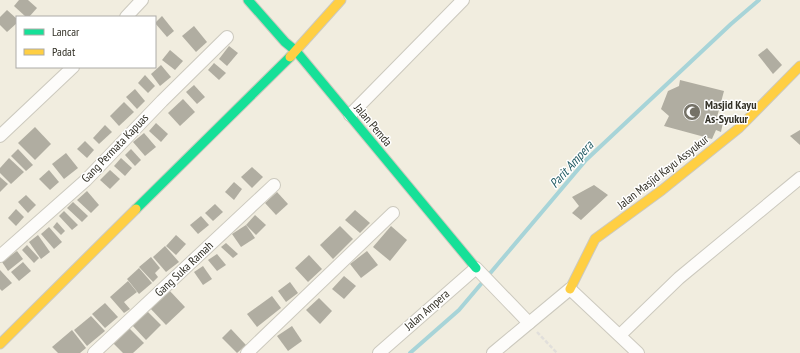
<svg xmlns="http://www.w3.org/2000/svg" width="800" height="353" viewBox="0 0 800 353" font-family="'PT Sans Narrow',sans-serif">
  <rect width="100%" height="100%" fill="#f1eddf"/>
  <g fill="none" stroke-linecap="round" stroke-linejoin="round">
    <!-- stream -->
    <polyline stroke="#a7d4d8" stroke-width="4" points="410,353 459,310 586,160 731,24 759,0"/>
  </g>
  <!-- building -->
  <g fill="#b0ada1">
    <polygon points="19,0 28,0 37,8 29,17 26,17 14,6"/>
    <polygon points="7,10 17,19 17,23 7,32 0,25 0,17"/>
    <polygon points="162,16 174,31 167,37 155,23"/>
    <polygon points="194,26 207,42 196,52 182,36"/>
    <polygon points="229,46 238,53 227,66 219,59"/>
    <polygon points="767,48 782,65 773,74 758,55"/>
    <polygon points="170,50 183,61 175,70 162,60"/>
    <polygon points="214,63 226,73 219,80 208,70"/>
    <polygon points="161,65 171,77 160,86 151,74"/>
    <polygon points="145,75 155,86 148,93 138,83"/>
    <polygon points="680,80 724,91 716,121 723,122 721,132 716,130 712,139 664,126 669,116 661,109 668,91 679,86"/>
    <polygon points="194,85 205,97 197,104 186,92"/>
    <polygon points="135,89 145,101 137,109 126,97"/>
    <polygon points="183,99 195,112 180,126 168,113"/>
    <polygon points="124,102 134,112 119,126 110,116"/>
    <polygon points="156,123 168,134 161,142 149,131"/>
    <polygon points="105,125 112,132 99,144 93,138"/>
    <polygon points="35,127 51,144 35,160 18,143"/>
    <polygon points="800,130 800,145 790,136"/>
    <polygon points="144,133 156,147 145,156 133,142"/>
    <polygon points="85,141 94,150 87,158 77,149"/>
    <polygon points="18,149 33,165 26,171 11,156"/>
    <polygon points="131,149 141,160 135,166 125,155"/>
    <polygon points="66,153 78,168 64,179 52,164"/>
    <polygon points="9,158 24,172 11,184 0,173 0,168"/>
    <polygon points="121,158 132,168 125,176 114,166"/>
    <polygon points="252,167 263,177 252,188 241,177"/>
    <polygon points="49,170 59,182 50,190 39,179"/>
    <polygon points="110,170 120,179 110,189 100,180"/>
    <polygon points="0,177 8,184 0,192"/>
    <polygon points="234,182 242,189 234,200 225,192"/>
    <polygon points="594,185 608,195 581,220 572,213 579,206 572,197"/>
    <polygon points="87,191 99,205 91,213 77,200"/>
    <polygon points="277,192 288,204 276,215 265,203"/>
    <polygon points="26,195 36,205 28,213 18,202"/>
    <polygon points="73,202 88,216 82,222 67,208"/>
    <polygon points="215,204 223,212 213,221 205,213"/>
    <polygon points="16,209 24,217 16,226 8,218"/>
    <polygon points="355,210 370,223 360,233 345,220"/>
    <polygon points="64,211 78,225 72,230 59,216"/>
    <polygon points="255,215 266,225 256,235 246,225"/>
    <polygon points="201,216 209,225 198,234 190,225"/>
    <polygon points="57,222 65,231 61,235 53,227"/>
    <polygon points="246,225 255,238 241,247 232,234"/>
    <polygon points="340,226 353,239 333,259 320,245"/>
    <polygon points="391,226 407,240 390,261 373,247"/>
    <polygon points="49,227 62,242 54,249 41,234"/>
    <polygon points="38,235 50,252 41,259 29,242"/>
    <polygon points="176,235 186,244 176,255 166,246"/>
    <polygon points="226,243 238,254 233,258 221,247"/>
    <polygon points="27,245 39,258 34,263 22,250"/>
    <polygon points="165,246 179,262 166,272 153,257"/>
    <polygon points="17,251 23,259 8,271 2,262"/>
    <polygon points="367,251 378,265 361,278 350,264"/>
    <polygon points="217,254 226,265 217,271 208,260"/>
    <polygon points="309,255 322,269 308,282 295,268"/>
    <polygon points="151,257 160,268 155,273 158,277 153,282 139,267"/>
    <polygon points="23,262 31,271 19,281 11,272"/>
    <polygon points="203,266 212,279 203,285 194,272"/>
    <polygon points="139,268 152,283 139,294 127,279"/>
    <polygon points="0,270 12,283 2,291 0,289"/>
    <polygon points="344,276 356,286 344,299 332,289"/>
    <polygon points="128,281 137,292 124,302 130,309 124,313 110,297"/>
    <polygon points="290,282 298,293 286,302 278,291"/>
    <polygon points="168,289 185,307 166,325 149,307"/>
    <polygon points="272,296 281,308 257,327 247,314"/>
    <polygon points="319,298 332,311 320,324 306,310"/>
    <polygon points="105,303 118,317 105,328 92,314"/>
    <polygon points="147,311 161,325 146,340 132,325"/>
    <polygon points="91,316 105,331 87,346 74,330"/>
    <polygon points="292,326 302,341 288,351 277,336"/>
    <polygon points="128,327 144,343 133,353 123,353 112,342"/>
    <polygon points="231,329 246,345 237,353 222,338"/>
    <polygon points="72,330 86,348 80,353 58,353 52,347"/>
  </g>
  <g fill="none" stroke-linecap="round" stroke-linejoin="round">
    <!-- street casing -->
    <g stroke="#ccc9be" stroke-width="14">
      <g id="street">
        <polyline points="126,17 142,0"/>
        <polyline points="350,115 463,0"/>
        <polyline points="0,136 73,67"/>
        <polyline points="0,256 86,180 162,101 227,37"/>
        <polyline points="620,335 679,278 800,178"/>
        <polyline points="94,353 274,185"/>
        <polyline points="247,353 393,213"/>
        <polyline points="379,353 476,268 529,323"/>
        <polyline points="493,353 570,289 638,353"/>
      </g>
    </g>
    <!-- fast casing -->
    <g stroke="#ccc9be" stroke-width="11">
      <g id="fast">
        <polyline points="248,0 285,42 296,51 476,268"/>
        <polyline points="136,209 290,57"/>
      </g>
    </g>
    <!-- slow casing -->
    <g stroke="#ccc9be" stroke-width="11">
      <g id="slow">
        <polyline points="290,57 341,0"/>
        <polyline points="570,289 595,239 662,190 739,128 800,66"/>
        <polyline points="0,344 136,209"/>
      </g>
    </g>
    <!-- path -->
    <polyline stroke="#e1dfdb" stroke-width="2.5" stroke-dasharray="4 2" stroke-linecap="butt" points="537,332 557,353"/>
    <!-- street -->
    <use href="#street" stroke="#fdfcfa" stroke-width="12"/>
    <!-- fast -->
    <use href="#fast" stroke="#16e098" stroke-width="9"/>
    <!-- slow -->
    <use href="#slow" stroke="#ffcf43" stroke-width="9"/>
  </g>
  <!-- icons -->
  <defs>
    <g id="mosque-disc" transform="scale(0.9)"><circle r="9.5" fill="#757267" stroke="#fff"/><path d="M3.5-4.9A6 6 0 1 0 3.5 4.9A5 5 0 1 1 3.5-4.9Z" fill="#fff"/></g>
  </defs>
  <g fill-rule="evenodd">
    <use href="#mosque-disc" x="692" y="112"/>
  </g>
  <g text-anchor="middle" stroke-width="3" stroke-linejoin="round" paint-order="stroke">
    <!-- poi labels -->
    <g font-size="12" font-weight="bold" fill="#323026" stroke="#fff" text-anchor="start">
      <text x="705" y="109">Masjid Kayu<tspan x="705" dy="14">As-Syukur</tspan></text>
    </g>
    <!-- street labels -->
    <g font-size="12" fill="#323026" stroke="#fff">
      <text transform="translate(373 125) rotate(50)" y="4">Jalan Pemda</text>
      <text transform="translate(115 148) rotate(-46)" y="4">Gang Permata Kapuas</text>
      <text transform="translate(663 172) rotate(-38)" y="4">Jalan Masjid Kayu Assyukur</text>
      <text transform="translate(184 269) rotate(-43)" y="4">Gang Suka Ramah</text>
      <text transform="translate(427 310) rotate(-41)" y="4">Jalan Ampera</text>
    </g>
    <!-- water labels -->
    <g font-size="13" font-style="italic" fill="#255e66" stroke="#fff">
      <text transform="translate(571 164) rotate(-48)" y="5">Parit Ampera</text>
    </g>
  </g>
  <!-- legend -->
  <rect x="16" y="16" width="140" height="52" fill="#ffffff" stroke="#adaca8"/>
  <rect x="24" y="29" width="20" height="6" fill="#16e098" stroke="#adaca8"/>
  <text x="52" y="36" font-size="12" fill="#323026">Lancar</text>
  <rect x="24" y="49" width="20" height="6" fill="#ffcf43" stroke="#adaca8"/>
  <text x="52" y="56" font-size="12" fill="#323026">Padat</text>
</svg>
